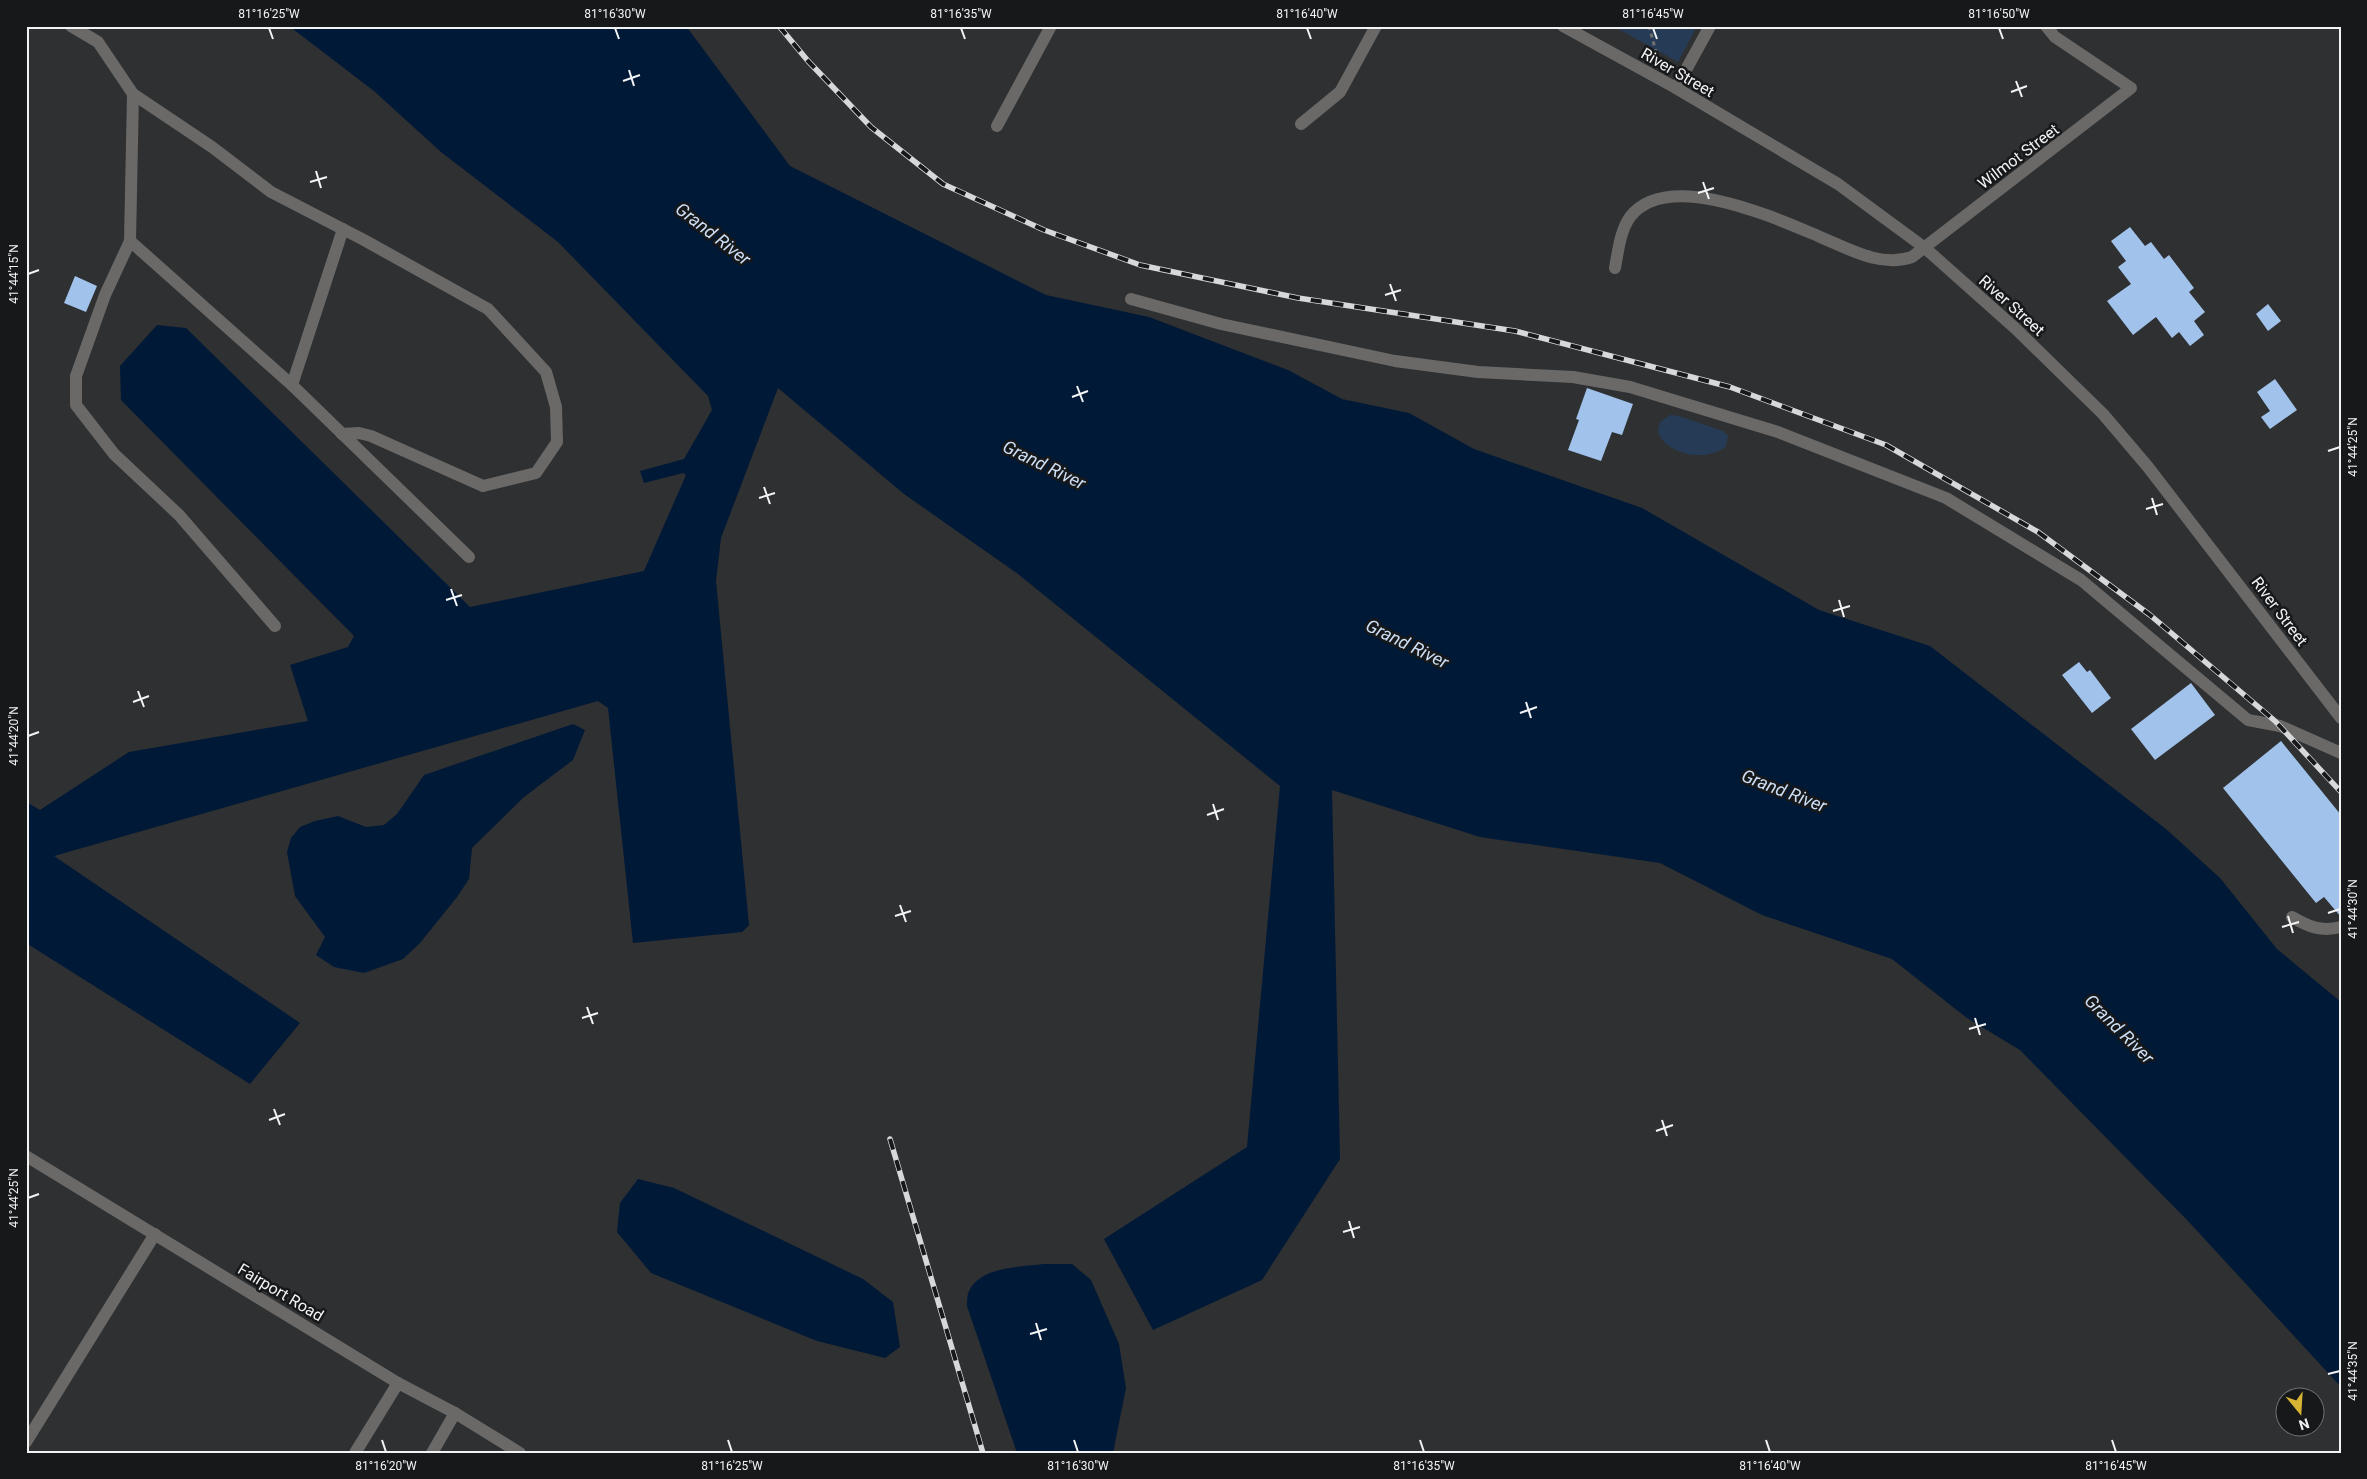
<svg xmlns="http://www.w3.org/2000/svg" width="2367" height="1479" viewBox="0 0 2367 1479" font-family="Roboto,sans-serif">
  <rect width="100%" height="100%" fill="#2e3032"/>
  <!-- green -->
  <g fill="#263c56">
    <polygon points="1613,26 1697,26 1678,62"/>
    <path d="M1670,415L1679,416L1723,431L1728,436L1726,446C1709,463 1664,455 1658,431L1660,422Z"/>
  </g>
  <!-- water -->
  <g fill="#001937">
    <polygon points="289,26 686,26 790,166 1046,295 1149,317 1288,370 1342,399 1409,413 1474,449 1642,508 1819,610 1930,646 2166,829 2220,878 2277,949 2341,1002 2341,1387 2188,1221 2020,1050 1967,1018 1892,959 1762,915 1660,863 1480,837 1332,790 1340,1159 1262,1280 1153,1330 1104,1239 1247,1147 1280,786 1018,574 904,494 778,388 721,538 716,581 749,925 742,932 633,943 608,708 598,701 54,856 300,1023 250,1084 26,943 26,802 40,810 129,752 308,721 290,665 348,647 354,636 121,400 120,366 157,325 186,328 470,607 644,571 686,475 683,473 644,483 640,471 684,459 712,410 708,396 558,242 441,152 374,91"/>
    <polygon points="573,724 585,730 573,760 524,797 472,848 469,879 457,897 420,943 403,959 364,973 334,967 316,955 325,937 295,896 287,852 291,838 300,827 315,821 338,816 366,827 384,825 397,814 424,775"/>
    <polygon points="638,1179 674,1188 863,1279 893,1302 900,1347 885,1358 817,1341 651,1273 617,1232 620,1203"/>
    <path d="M1044,1264H1072L1091,1280L1119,1344L1126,1388L1113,1453H1017L967,1306C967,1302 967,1295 969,1291C981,1266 1021,1267 1044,1264Z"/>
  </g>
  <!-- building -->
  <g fill="#a1c2ea">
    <polygon points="2130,227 2145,246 2151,242 2164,259 2169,255 2194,288 2189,292 2205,312 2194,321 2204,335 2190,346 2179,332 2172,338 2156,317 2133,335 2107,301 2131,284 2118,267 2126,261 2111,241"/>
    <polygon points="75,276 97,286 86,312 64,303"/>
    <polygon points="2268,304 2281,321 2268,331 2256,314"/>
    <polygon points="2275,379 2297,410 2270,429 2261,417 2270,411 2257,392"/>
    <polygon points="1587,388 1633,404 1622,435 1612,432 1601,461 1568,450 1579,420 1576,419"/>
    <polygon points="2079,662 2087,672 2090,670 2111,698 2092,713 2062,675"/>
    <polygon points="2191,683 2215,715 2155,760 2131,729"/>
    <polygon points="2281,741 2341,815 2341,917 2324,897 2316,903 2223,788"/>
  </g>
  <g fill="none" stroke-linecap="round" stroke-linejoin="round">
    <!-- path -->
    <polyline stroke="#6e7072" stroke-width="3" stroke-dasharray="4 4" stroke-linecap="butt" points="1649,26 1656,52"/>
    <!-- minor -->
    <g stroke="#6a6968" stroke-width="12">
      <polyline points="71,26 98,42 133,94 130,241 105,295 76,376 76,405 114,454 179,515 275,626"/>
      <polyline points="1563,26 1676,88 1838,184 1925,248 2016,329 2103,414 2148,467 2341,718"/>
      <polyline points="1676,88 1710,26"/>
      <polyline points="133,94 212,147 271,192 364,240 488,309 546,372 556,407 557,442 536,473 483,486 371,436 359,433 342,434"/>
      <polyline points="1301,124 1340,92 1376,26"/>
      <polyline points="997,126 1051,26"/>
      <polyline points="130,241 292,385 469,557"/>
      <path d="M1615,268C1618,252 1620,231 1630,217C1667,169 1773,217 1818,236C1847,248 1880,268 1912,257L2131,88L2055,37L2046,26"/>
      <polyline points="1131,299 1221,324 1395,361 1478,372 1573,377 1630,387 1778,432 1946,498 2081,580 2248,720 2280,726 2341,753"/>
      <polyline points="292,385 343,229"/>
      <path d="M2292,917C2309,927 2321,932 2341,927"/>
      <polyline points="26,1156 398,1383 455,1413 520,1453"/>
      <polyline points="26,1442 155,1234"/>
      <polyline points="355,1453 398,1383"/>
      <polyline points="432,1453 455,1413"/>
    </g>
    <!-- rail casing -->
    <g stroke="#d7d8da" stroke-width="5.5">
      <g id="rail">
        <polyline points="779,26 808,61 871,127 943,184 1044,230 1140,265 1298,298 1515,331 1730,387 1886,445 2038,532 2150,615 2275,721 2341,792"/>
        <polyline points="890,1139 983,1453"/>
      </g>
    </g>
    <!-- rail -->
    <use href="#rail" stroke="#171819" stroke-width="4" stroke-dasharray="11" stroke-linecap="butt"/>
  </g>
  <!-- ticks -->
  <path fill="none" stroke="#f2f3f5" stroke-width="2" d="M269,28L273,39M615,28L619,39M961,28L965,39M1307,28L1311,39M1653,28L1657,39M1999,28L2003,39M629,70L634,86M623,81L640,75M2016,81L2022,97M2011,92L2027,86M316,171L321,188M310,182L327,177M1703,182L1709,199M1698,193L1714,188M28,274L39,270M1390,284L1396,301M1385,295L1401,290M1077,386L1083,402M1072,397L1088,391M2328,451L2340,447M764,487L770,504M759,498L775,493M2152,498L2157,515M2146,509L2163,504M451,589L457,606M446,600L462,595M1839,600L1844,617M1833,611L1850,606M138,691L144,707M133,702L149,696M1526,702L1531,718M1520,713L1537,707M28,736L39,732M1213,804L1218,820M1207,815L1224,809M900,905L906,922M2328,913L2340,909M895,916L911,911M2288,916L2293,933M2282,927L2299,922M587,1007L593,1024M582,1018L598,1013M1975,1018L1980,1035M1969,1029L1986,1024M274,1109L280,1125M269,1120L285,1114M1662,1120L1667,1136M1656,1131L1673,1125M28,1198L39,1194M1349,1221L1354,1238M1343,1232L1360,1227M1036,1323L1041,1340M1030,1334L1047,1329M2328,1374L2340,1371M382,1440L386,1452M728,1440L732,1452M1074,1440L1078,1452M1420,1440L1424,1452M1766,1440L1770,1452M2112,1440L2116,1452"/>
  <g text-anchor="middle" stroke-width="5" stroke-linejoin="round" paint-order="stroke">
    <!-- street labels -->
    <g font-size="16" fill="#f2f3f5" stroke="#171819">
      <text transform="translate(1678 72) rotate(30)" y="6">River Street</text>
      <text transform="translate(2018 156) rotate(-37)" y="6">Wilmot Street</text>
      <text transform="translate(2012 305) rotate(42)" y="6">River Street</text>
      <text transform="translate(2280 611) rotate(53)" y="6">River Street</text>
      <text transform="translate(281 1292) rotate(31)" y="6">Fairport Road</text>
    </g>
    <!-- water labels -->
    <g font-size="18" font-style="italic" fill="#ccdff7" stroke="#171819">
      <text transform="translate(713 234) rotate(38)" y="6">Grand River</text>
      <text transform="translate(1044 465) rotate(26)" y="6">Grand River</text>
      <text transform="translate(1407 644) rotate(26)" y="6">Grand River</text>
      <text transform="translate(1784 791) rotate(21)" y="6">Grand River</text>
      <text transform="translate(2119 1029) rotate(45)" y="6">Grand River</text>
    </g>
  </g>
  <!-- border -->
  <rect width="2367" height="1479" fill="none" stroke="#171819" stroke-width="55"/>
  <!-- north arrow -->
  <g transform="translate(2300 1412) rotate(162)"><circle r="24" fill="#171819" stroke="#6f7071"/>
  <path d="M0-4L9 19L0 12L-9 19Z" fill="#d8b434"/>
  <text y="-8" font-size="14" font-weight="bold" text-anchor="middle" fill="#f2f3f5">N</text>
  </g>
  <rect x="28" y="28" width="2312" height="1424" fill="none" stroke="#f2f3f5" stroke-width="2"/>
  <g font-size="12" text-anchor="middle" fill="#f2f3f5">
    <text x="269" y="18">81°16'25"W</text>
    <text x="615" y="18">81°16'30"W</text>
    <text x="961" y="18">81°16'35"W</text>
    <text x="1307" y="18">81°16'40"W</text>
    <text x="1653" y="18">81°16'45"W</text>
    <text x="1999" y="18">81°16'50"W</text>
    <text transform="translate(14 274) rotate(-90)" y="4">41°44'15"N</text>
    <text transform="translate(2353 447) rotate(-90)" y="4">41°44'25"N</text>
    <text transform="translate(14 736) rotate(-90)" y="4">41°44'20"N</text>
    <text transform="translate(2353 909) rotate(-90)" y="4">41°44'30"N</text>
    <text transform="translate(14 1198) rotate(-90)" y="4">41°44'25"N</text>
    <text transform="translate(2353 1371) rotate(-90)" y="4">41°44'35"N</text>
    <text x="386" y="1470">81°16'20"W</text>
    <text x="732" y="1470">81°16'25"W</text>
    <text x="1078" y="1470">81°16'30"W</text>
    <text x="1424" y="1470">81°16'35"W</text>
    <text x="1770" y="1470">81°16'40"W</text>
    <text x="2116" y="1470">81°16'45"W</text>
  </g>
</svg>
